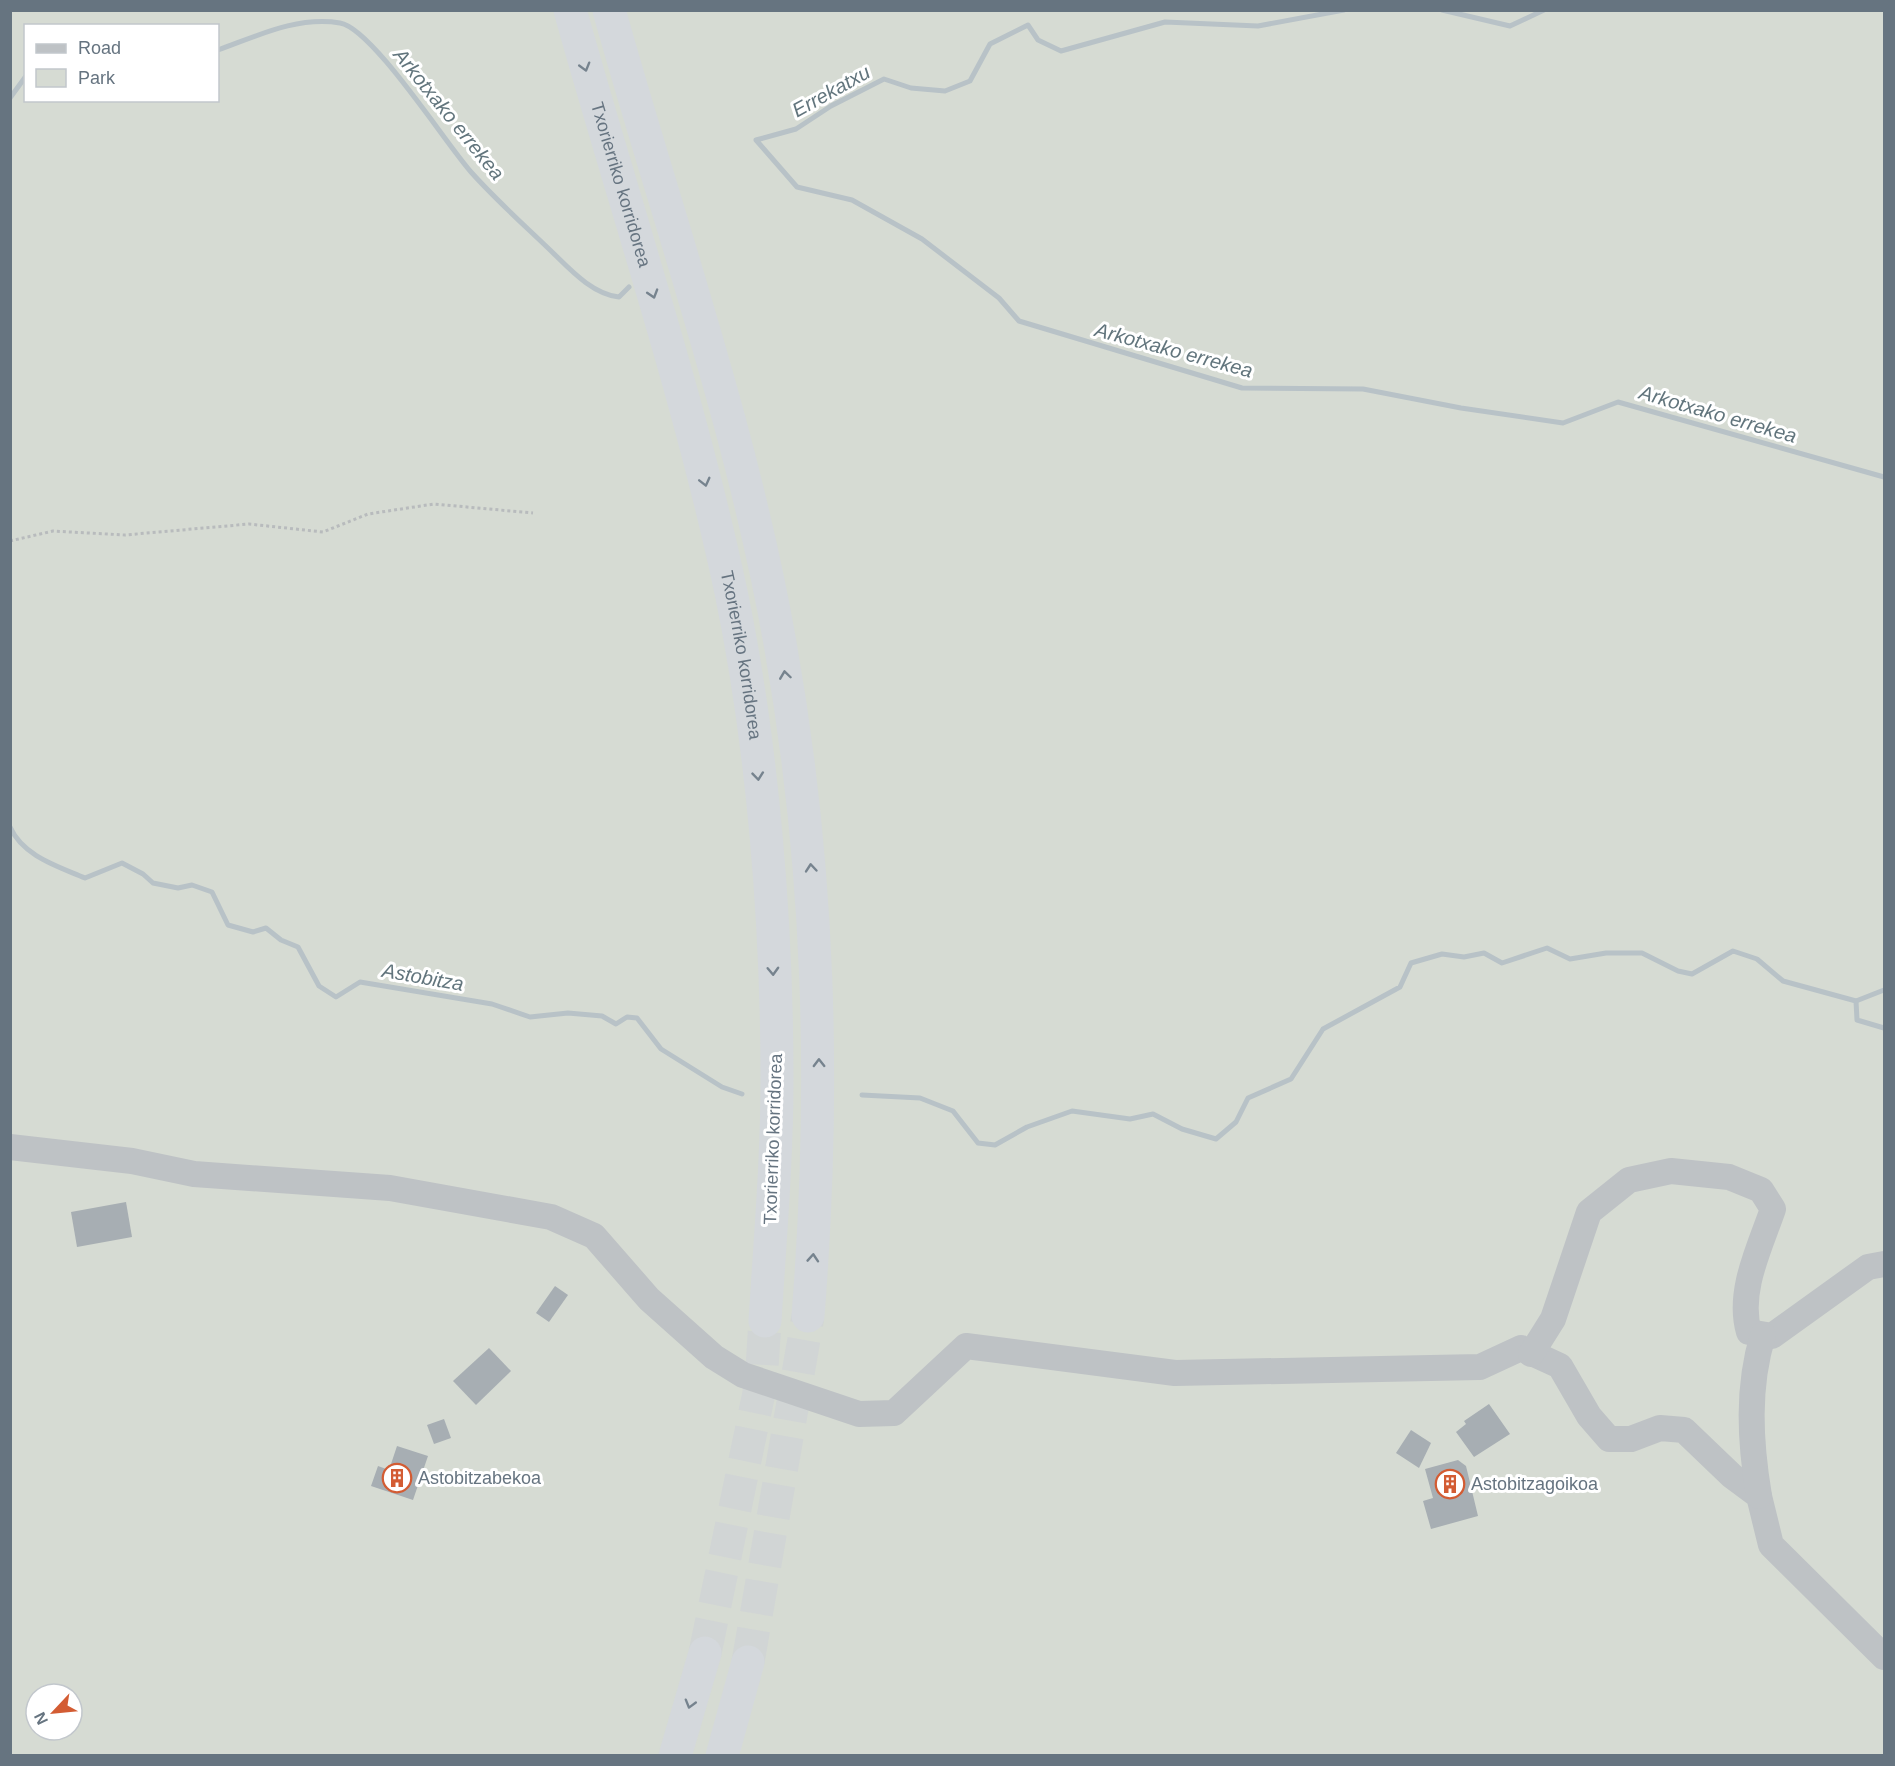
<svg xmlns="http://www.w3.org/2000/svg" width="1895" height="1766" viewBox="0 0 1895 1766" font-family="Arial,sans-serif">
  <rect width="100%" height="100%" fill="#f5f5f1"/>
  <!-- green -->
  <path fill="#d6dbd3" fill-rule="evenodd" d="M10,11H1884V1755H11ZM26,26H218V100H26ZM36,1694H72V1730H36Z"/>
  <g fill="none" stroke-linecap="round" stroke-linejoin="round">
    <!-- stream -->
    <g stroke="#b8c2c7" stroke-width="5">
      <polyline points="1344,10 1258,26 1165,22 1061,51 1038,40 1028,25 990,44 970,81 945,91 911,88 884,79 831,106 796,129 756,140 797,187 852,200 922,239 999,298 1019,321 1242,388 1363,389 1461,408 1563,423 1618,402 1884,477"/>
      <polyline points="1442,10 1510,26 1544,10"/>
      <path d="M218,50C257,36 297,16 340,23C372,28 446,144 471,172C495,199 523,224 549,249C568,267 591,294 619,297L629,287"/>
      <polyline points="10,98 26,76"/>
      <path d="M10,827C23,856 57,866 85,878L122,863L143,874L153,883L178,888L192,885L212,892L228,925L253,932L266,928L281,940L298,947L319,986L336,997L360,982L492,1004L530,1017L568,1013L602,1016L616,1024L627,1017L637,1018L661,1049L722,1087L742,1094"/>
      <polyline points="1856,1001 1857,1020 1884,1028"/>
      <polyline points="862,1095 920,1098 953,1111 978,1143 995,1145 1027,1127 1072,1111 1130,1119 1153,1114 1182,1129 1216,1139 1236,1122 1248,1098 1291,1079 1323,1029 1400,987 1411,963 1442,954 1464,957 1484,953 1502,963 1547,948 1570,959 1606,953 1642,953 1678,971 1692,974 1733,951 1757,959 1783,981 1856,1001 1884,990"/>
    </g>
  </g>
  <!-- building -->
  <g fill="#a7aeb3">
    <polygon points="126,1202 132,1237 77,1247 71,1212"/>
    <polygon points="555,1286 568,1295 549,1322 536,1313"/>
    <polygon points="489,1348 511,1371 476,1405 453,1381"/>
    <polygon points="1489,1404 1510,1434 1474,1457 1456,1432 1466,1424 1464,1421"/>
    <polygon points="444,1419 451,1438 434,1444 427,1425"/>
    <polygon points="1411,1430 1431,1443 1419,1468 1396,1453"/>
    <polygon points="397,1446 428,1456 413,1500 371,1486 378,1466 389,1470"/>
    <polygon points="1458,1460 1466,1466 1478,1516 1431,1529 1423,1501 1433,1498 1425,1469"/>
  </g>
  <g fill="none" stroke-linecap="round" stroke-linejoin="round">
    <!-- highway-tunnel -->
    <g stroke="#d1d5d5" stroke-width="33" stroke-dasharray="33 16" stroke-linecap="butt">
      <polyline points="705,1653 761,1383 765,1321"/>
      <polyline points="748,1662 808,1316"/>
    </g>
    <!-- path -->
    <polyline stroke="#b8bbbd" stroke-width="3" stroke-dasharray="3 3" stroke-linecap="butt" points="10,541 53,531 125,535 249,524 323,532 368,514 434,504 533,513"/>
    <!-- minor -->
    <g stroke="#bec2c5" stroke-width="26">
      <polyline points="10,1147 132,1161 194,1174 390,1188 551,1217 594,1236 649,1299 714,1357 743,1375 859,1414 894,1413 966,1346 1175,1373 1480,1367 1521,1348 1560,1366 1589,1416 1609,1439 1631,1439 1660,1428 1684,1430 1732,1476 1759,1496 1771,1545 1884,1657"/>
      <path d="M1531,1354L1553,1319L1589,1212L1629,1180L1671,1171L1729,1177L1761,1190L1773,1209C1760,1247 1737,1292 1749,1332L1772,1336L1868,1267L1884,1264"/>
      <path d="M1759,1496C1750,1442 1747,1387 1763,1335"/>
    </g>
    <!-- highway -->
    <g stroke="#d4d8dc" stroke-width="33">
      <path id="s1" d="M570,10C624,204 689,395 731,592C763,746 777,923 777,1079C777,1160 770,1240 765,1321"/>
      <path d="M609,10C668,221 742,428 780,643C820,868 826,1088 808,1316"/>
      <polyline points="675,1756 705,1653"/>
      <polyline points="722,1756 748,1662"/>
    </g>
  </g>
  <!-- one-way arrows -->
  <defs><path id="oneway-chevron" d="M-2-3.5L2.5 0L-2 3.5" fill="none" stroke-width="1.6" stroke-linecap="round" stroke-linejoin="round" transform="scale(1.5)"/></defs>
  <g stroke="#76838e">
    <use href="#oneway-chevron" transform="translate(585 67) rotate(74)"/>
    <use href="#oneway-chevron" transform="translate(653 294) rotate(73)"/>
    <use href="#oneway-chevron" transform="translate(705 482) rotate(76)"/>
    <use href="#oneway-chevron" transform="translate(785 675) rotate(-98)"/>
    <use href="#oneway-chevron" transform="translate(758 776) rotate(84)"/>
    <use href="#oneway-chevron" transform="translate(811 868) rotate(-95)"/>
    <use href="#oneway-chevron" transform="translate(773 971) rotate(88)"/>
    <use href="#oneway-chevron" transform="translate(819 1063) rotate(-91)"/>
    <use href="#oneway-chevron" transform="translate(813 1258) rotate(-86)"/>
    <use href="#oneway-chevron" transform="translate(690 1704) rotate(106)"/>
  </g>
  <!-- icons -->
  <defs>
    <g id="building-ring" transform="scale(1.5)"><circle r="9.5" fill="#fff" stroke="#d35c33" stroke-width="1.5"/><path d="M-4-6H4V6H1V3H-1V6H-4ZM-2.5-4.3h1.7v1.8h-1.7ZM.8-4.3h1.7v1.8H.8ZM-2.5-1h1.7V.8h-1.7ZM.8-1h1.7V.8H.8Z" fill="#d35c33"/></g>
  </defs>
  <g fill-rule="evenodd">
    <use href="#building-ring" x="397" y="1478"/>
    <use href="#building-ring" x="1450" y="1484"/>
  </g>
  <g text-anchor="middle" stroke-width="6" stroke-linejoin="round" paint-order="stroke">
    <!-- street labels -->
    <g font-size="18" fill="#667480" stroke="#fff">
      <text dy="6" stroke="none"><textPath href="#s1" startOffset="182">Txorierriko korridorea</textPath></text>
      <text dy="6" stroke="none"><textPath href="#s1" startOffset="668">Txorierriko korridorea</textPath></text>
      <text transform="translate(773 1139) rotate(-88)" y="6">Txorierriko korridorea</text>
    </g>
    <!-- poi labels -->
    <g font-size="18" fill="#667480" stroke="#fff" text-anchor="start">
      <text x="418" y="1484">Astobitzabekoa</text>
      <text x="1471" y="1490">Astobitzagoikoa</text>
    </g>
    <!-- water labels -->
    <g font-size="20" font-style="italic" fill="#62757d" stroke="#fff">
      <text transform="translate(831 91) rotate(-29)" y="7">Errekatxu</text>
      <text transform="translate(449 114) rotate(51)" y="7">Arkotxako errekea</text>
      <text transform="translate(1174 350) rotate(15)" y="7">Arkotxako errekea</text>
      <text transform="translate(1718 414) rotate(16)" y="7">Arkotxako errekea</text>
      <text transform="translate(423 977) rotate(10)" y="7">Astobitza</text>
    </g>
  </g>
  <!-- border -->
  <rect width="1895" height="1766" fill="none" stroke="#667480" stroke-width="24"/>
  <!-- legend -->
  <rect x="24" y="24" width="195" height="78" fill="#ffffff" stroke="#c2c7cc" stroke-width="1.5"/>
  <rect x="36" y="44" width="30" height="9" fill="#bec2c5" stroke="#c2c7cc" stroke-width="1.5"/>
  <text x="78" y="54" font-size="18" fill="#667480">Road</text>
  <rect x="36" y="69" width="30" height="18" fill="#d6dbd3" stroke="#c2c7cc" stroke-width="1.5"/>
  <text x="78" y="84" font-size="18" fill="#667480">Park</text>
  <!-- north arrow -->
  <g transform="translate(54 1712) rotate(244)"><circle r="28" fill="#ffffff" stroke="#c2c7cc" stroke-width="1.5"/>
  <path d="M0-4.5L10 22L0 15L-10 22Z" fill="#d35c33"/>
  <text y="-9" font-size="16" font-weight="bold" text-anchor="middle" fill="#667480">N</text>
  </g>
</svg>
